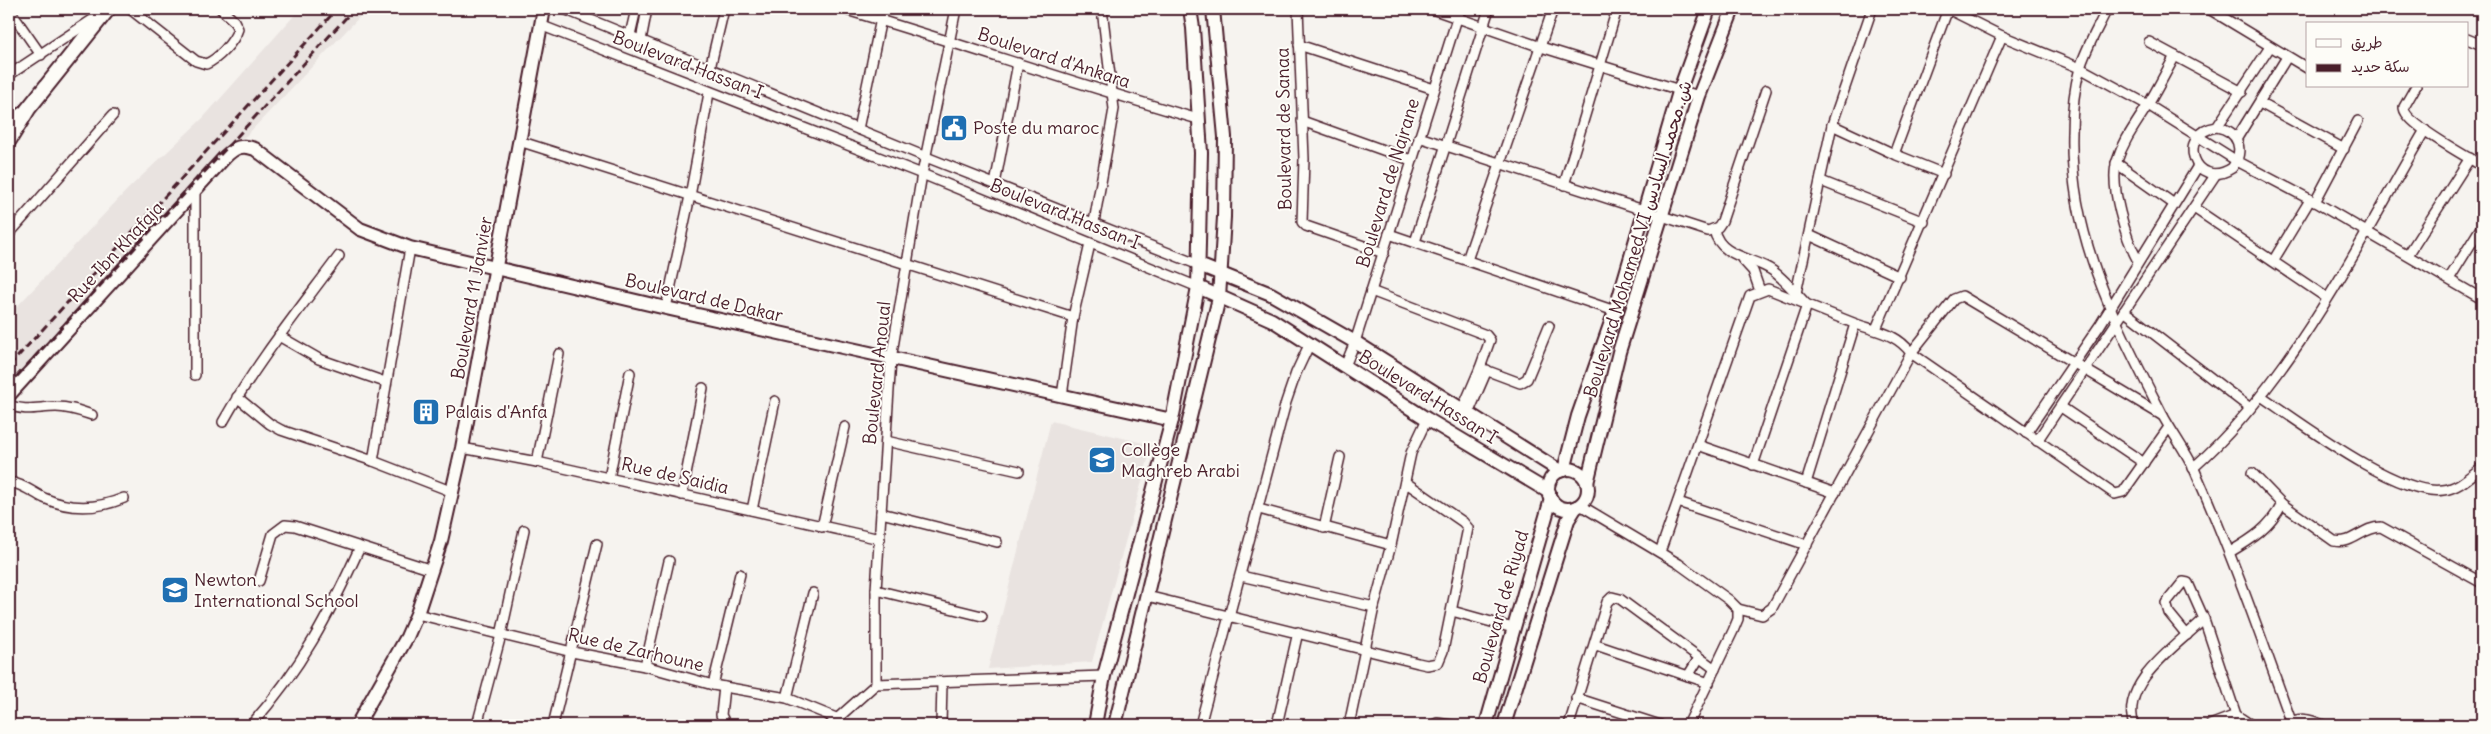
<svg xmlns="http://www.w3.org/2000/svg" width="2491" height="734" viewBox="0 0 2491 734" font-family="Delius,'Playpen Sans Arabic',sans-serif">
  <rect width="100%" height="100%" fill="#f6f3ef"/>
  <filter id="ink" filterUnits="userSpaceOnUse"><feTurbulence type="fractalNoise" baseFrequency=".02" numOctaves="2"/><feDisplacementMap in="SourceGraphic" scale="10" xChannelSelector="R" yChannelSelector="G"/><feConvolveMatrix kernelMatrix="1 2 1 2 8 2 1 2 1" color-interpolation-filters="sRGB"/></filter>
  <g filter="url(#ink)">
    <!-- built -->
    <g fill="#e9e3e0">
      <polygon points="300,9 367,9 246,136 241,138 9,390 9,315 127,190 203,118"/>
      <polygon points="1051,421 1152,445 1092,662 988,669"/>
    </g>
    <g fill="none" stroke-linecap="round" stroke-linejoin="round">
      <!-- street casing -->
      <g stroke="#4a1f2b" stroke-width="12">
        <g id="street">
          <path d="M130,9L196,61L206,64C218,59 234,42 238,29L234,21L221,9"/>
          <polyline points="564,9 926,157 1199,265"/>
          <path d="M843,9C962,44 1079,85 1198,119"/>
          <polyline points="1298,9 1304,159 1302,222 1306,226 1384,253"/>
          <polyline points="1432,9 1541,47 1699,96"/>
          <polyline points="1948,9 2002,36 2080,68 2148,105 2237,161 2315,202 2482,299"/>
          <path d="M2107,9C2098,28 2086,48 2080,68C2074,89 2072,112 2072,133C2069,236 2116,324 2162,414C2172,433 2186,451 2195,471C2231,552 2261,637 2291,721"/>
          <polyline points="2209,9 2307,68"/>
          <polyline points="11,12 41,55"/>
          <polyline points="540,25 922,174 1198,287"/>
          <polyline points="630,35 636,9"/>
          <polyline points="2467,39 2482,45"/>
          <polyline points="641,40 647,9"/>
          <polyline points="2149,42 2242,92"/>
          <polyline points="1299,45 1434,89"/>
          <polyline points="710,68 724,9"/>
          <polyline points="9,75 98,16"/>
          <path d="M2416,86L2404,107C2402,122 2468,157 2482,166"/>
          <polyline points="2260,103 2344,149"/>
          <polyline points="9,120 25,110"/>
          <polyline points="1302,121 1411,160"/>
          <polyline points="1832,125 1894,154 1944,174"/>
          <path d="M2217,127C2239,131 2245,151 2232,168C2195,192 2174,133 2217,127L2270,47"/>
          <polyline points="858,129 883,9"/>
          <polyline points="1419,137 1708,231 1718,227 1722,221 1766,90"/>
          <polyline points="2237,138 2287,57"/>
          <polyline points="519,141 1073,317"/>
          <polyline points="1894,154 1948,9"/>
          <polyline points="2116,163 2174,204"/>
          <polyline points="1821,181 1924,222"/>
          <polyline points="995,184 1018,63"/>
          <polyline points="1564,185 1617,9"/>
          <polyline points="2315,202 2358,121"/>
          <polyline points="2194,208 2327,298"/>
          <polyline points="1094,222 1114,109 1102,9"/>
          <path d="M1714,230C1720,258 1754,257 1773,271C1785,280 1796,293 1807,305L1753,465"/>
          <polyline points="9,234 113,115"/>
          <polyline points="1389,234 1615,311"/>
          <polyline points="1809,235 1900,277"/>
          <polyline points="1415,242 1489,9"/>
          <polyline points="2408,255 2470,158"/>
          <polyline points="1742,259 1753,271 1760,291"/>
          <polyline points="1467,260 1553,9"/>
          <path d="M2138,261C2126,239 2109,186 2117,161C2124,139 2137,123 2149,103C2158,88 2166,72 2175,56"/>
          <polyline points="2273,261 2310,200"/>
          <polyline points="2449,279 2482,226"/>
          <polyline points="1371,291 1486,335 1490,340 1480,368 1520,383 1527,379 1549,326"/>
          <polyline points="1796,293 1832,125 1872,9"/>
          <polyline points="666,308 690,196 709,93"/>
          <polyline points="2124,311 2250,408"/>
          <polyline points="1876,329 2002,36"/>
          <polyline points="279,336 319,359 385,382"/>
          <polyline points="1345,366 1355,342 1460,9"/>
          <polyline points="195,375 195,191"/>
          <polyline points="1062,396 1073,317 1090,244"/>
          <path d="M2261,396C2300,422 2398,497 2443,490C2459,488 2470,476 2482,467"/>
          <polyline points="237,397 270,424 281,430 373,461 453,492"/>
          <path d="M9,405C25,412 39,407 56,407C69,407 80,411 92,415"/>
          <polyline points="2061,407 2144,463"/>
          <polyline points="1462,410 1480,368"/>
          <polyline points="1468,414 1487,370"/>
          <polyline points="2163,416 1962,296 1954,299 1911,353 2115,494 2123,492 2169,427"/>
          <path d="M223,422C256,363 299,310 339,256"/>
          <polyline points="2026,433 2100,325 2198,166"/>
          <polyline points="886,441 1019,471"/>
          <polyline points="2037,441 2216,174"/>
          <polyline points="1698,445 1835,493"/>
          <polyline points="462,448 537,462 880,539"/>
          <polyline points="373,461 410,248"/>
          <polyline points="537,462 559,354"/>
          <path d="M2193,468C2293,380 2358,244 2425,130"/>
          <path d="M2252,473L2282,504L2334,541C2353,545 2362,527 2381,527L2482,583"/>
          <polyline points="609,478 630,373"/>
          <path d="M9,482C23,484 32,492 44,498C70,510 98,509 124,498"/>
          <polyline points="1806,483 1855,324"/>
          <polyline points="682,495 703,388"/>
          <polyline points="1678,502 1807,545"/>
          <polyline points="1580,505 1679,564 1729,600 1738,609 1738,619 1733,631 1688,725"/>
          <polyline points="1259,509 1391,545"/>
          <polyline points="752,510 775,401"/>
          <polyline points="881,513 997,542"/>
          <polyline points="822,527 845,427"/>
          <polyline points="1324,528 1340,457"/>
          <path d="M1660,552L1750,296L1768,289C1795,300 1823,311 1851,322C1873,331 1896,332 1911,353L1772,608L1762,615L1738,609"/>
          <path d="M2230,552C2252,539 2270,528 2282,504"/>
          <polyline points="1241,576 1374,607"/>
          <polyline points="259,581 273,534 285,525 295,526 432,570"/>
          <polyline points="876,590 982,616"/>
          <polyline points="1147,596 1418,663 1427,665 1438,663 1443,651 1468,528 1463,522 1405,482"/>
          <polyline points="1452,611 1513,628"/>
          <polyline points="417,614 572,652 645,666 713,685 787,698 836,718 844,725"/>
          <polyline points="2187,635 2169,613 2166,603 2183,582 2188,583 2204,619 2236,715 2251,725"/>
          <polyline points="1596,645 1709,683"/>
          <polyline points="645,666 669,561"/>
          <polyline points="1688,676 1699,658"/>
          <polyline points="876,684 1104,676"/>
          <polyline points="713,685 740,574"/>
          <polyline points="724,687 721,715 726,725"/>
          <polyline points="787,698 813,593"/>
          <polyline points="1576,698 1660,725"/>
          <path d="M251,725C301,669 329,615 360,547"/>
          <polyline points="477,725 501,635 524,530"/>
          <polyline points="553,725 597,544"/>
          <polyline points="830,725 876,684 876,590 891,359 922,174 956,9"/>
          <polyline points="941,725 942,683"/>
          <polyline points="1200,725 1286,402 1296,373 1310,343"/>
          <polyline points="1277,725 1298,632"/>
          <polyline points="1349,725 1374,607 1391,545 1411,453 1427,419"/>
          <polyline points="1433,725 1437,723 1451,725"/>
          <polyline points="1569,725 1607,602 1612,597 1620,599 1715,669"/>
          <path d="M2134,725C2119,683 2178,645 2204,619"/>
          <polyline points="2210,725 2236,715"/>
          <path d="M2286,725C2298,716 2310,719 2323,725"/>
        </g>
      </g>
      <!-- secondary casing -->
      <g stroke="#4a1f2b" stroke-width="16">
        <g id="secondary">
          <polyline points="1199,265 1271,294 1355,342 1560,471"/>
          <polyline points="1198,287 1272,320 1427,419 1549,492"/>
          <path d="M9,395L225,157C235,147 242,144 255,149L360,229L410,248L666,308L1172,420"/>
          <circle cx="1568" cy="489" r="20"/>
          <polyline points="1564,470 1578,416 1615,311 1679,92 1709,9"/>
          <polyline points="1587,483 1619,352 1699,96 1733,9"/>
          <polyline points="357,725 407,637 417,614 441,541 462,448 544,9"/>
          <polyline points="1095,725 1104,676 1172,420 1198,287 1201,153 1193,28 1190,9"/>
          <polyline points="1115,725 1219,298 1224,217 1225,137 1213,9"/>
          <polyline points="1486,725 1551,499"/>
          <polyline points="1504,725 1568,520 1576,507"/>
        </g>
      </g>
      <!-- primary casing -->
      <g stroke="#4a1f2b" stroke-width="18">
        <polyline id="primary" points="9,140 28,109 108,9"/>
      </g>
      <!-- street -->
      <use href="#street" stroke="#fdfcf7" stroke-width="9"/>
      <!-- secondary -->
      <use href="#secondary" stroke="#fdfcf7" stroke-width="12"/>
      <!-- primary -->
      <use href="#primary" stroke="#fdfcf7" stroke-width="14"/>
      <!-- rail -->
      <g stroke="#4a1f2b" stroke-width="3" stroke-dasharray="8 4" stroke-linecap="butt">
        <polyline points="9,366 337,9"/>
        <polyline points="9,385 354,9"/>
      </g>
    </g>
  </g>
  <!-- icons -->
  <defs>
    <g id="civic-square" transform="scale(1.4375)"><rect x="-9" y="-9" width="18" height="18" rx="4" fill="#1f6fb2" stroke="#fdfcf7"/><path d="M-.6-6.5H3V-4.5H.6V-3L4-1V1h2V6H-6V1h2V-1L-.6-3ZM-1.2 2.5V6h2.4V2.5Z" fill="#fff"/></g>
    <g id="building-square" transform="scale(1.4375)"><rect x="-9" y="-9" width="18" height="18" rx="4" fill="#1f6fb2" stroke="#fdfcf7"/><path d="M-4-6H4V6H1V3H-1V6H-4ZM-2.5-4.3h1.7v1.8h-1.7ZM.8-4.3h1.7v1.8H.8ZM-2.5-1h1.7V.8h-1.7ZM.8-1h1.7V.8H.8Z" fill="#fff"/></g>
    <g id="school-square" transform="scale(1.4375)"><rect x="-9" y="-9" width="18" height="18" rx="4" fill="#1f6fb2" stroke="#fdfcf7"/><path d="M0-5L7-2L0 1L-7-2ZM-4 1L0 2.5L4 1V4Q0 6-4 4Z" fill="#fff"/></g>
  </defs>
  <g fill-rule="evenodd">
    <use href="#civic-square" x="954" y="128"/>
    <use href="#building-square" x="426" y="412"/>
    <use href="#school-square" x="1102" y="460"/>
    <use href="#school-square" x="175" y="590"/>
  </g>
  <g text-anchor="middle" stroke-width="4" stroke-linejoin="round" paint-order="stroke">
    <!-- street labels -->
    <g font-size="18" fill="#4a1f2b" stroke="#fdfcf7">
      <text transform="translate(1054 58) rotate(18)" y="6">Boulevard d'Ankara</text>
      <text transform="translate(688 65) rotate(21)" y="6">Boulevard Hassan I</text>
      <text transform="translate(1284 129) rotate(-91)" y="6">Boulevard de Sanaa</text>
      <text transform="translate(1388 183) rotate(-73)" y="6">Boulevard de Najrane</text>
      <text transform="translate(1065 214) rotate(22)" y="6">Boulevard Hassan I</text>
      <text transform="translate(1638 239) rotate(-73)" y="6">Boulevard Mohamed VI ش. محمد السادس</text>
      <text transform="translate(116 252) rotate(-47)" y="6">Rue Ibn Khafaja</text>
      <text transform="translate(472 298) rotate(-80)" y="6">Boulevard 11 Janvier</text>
      <text transform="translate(704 298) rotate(13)" y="6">Boulevard de Dakar</text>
      <text transform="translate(877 373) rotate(-84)" y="6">Boulevard Anoual</text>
      <text transform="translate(1428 397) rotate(32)" y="6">Boulevard Hassan I</text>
      <text transform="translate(675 476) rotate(13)" y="6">Rue de Saidia</text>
      <text transform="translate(1501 607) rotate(-74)" y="6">Boulevard de Riyad</text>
      <text transform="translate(636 650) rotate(13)" y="6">Rue de Zarhoune</text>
    </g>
    <!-- poi labels -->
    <g font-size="18" fill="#4a1f2b" stroke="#fdfcf7" text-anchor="start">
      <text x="973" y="134">Poste du maroc</text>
      <text x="445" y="418">Palais d'Anfa</text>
      <text x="1121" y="456">Collège<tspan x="1121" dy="21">Maghreb Arabi</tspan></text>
      <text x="194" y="586">Newton<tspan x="194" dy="21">International School</tspan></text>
    </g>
  </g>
  <!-- margin -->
  <rect width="2491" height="734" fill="none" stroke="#fdfcf7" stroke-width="30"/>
  <rect x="15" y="15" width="2461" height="704" fill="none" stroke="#4a1f2b" stroke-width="2" filter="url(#ink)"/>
  <!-- legend -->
  <rect x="2306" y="22" width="162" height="65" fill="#fdfcf7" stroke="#b5a4a5"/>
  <rect x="2316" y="39" width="25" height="8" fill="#fdfcf7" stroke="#b5a4a5"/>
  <text x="2351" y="48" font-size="15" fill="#4a1f2b">طريق</text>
  <rect x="2316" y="64" width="25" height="8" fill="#4a1f2b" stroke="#b5a4a5"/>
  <text x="2351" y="72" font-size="15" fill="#4a1f2b">سكة حديد</text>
</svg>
